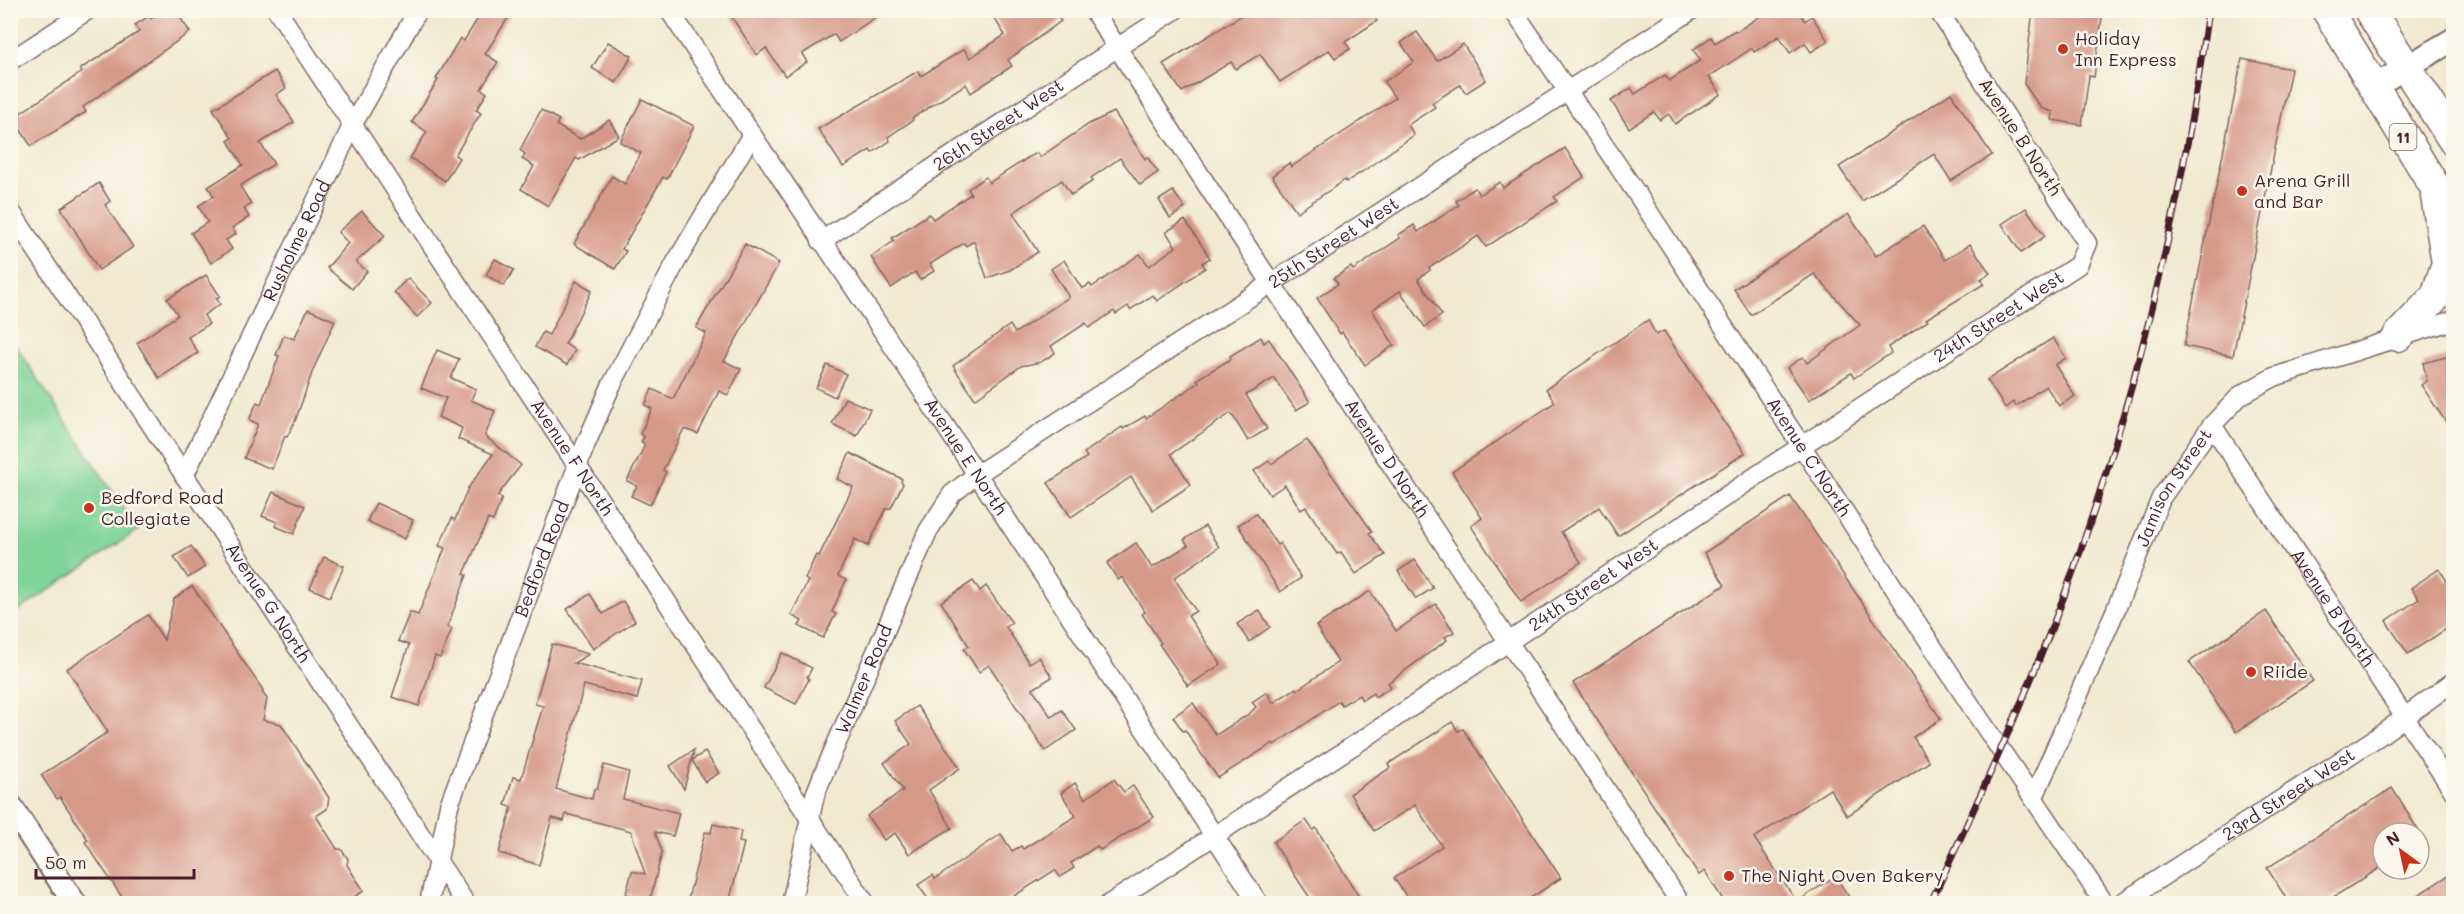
<svg xmlns="http://www.w3.org/2000/svg" width="2464" height="914" viewBox="0 0 2464 914" font-family="Mali,sans-serif">
  <rect width="100%" height="100%" fill="#fbf7ec"/>
  <filter id="ink" filterUnits="userSpaceOnUse"><feTurbulence type="fractalNoise" baseFrequency=".0167" numOctaves="2"/><feDisplacementMap in="SourceGraphic" scale="12" xChannelSelector="R" yChannelSelector="G"/><feConvolveMatrix kernelMatrix="1 2 1 2 8 2 1 2 1" color-interpolation-filters="sRGB"/></filter>
  <filter id="wash" filterUnits="userSpaceOnUse"><feTurbulence type="fractalNoise" baseFrequency=".008" numOctaves="4" result="noise"/><feDisplacementMap in="SourceGraphic" scale="24" xChannelSelector="R" yChannelSelector="G"/><feGaussianBlur stdDeviation="1.35" result="paint"/><feColorMatrix in="noise" values="0 0 0 0 0 0 0 0 0 0 0 0 0 0 0 0 0 1.4 0 .05"/><feComposite in="paint" operator="in"/></filter>
  <g filter="url(#wash)">
    <rect width="100%" height="100%" fill="#f1ead1"/>
    <!-- green -->
    <polygon fill="#7fd498" stroke="#647a62" stroke-width="1.5" points="11,339 138,530 15,613 10,606"/>
    <g id="blocks">
      <!-- building -->
      <g fill="#d59987">
        <polygon points="164,10 175,10 190,32 83,107 86,112 31,146 13,118 82,72 80,69 139,32 135,25 149,16 151,19"/>
        <polygon points="483,10 513,10 485,54 498,62 481,89 487,93 476,110 481,113 455,155 459,158 445,181 410,158 427,132 412,122 438,80 436,79 460,38 464,41"/>
        <polygon points="727,10 886,10 839,42 834,34 802,54 807,62 785,76 766,48 757,55"/>
        <polygon points="989,10 1053,10 1061,21 1008,60 1012,66 971,93 966,84 912,118 913,120 888,137 890,141 872,153 870,150 843,167 818,129 918,71 921,76 964,49 970,58 1005,35"/>
        <polygon points="1250,10 1370,10 1377,21 1345,42 1350,49 1335,58 1329,50 1280,82 1260,54 1236,69 1231,62 1182,92 1163,64"/>
        <polygon points="1770,10 1798,10 1805,21 1812,16 1828,41 1811,52 1805,43 1790,53 1779,36 1754,52 1752,48 1709,77 1721,94 1675,124 1669,114 1660,120 1654,112 1629,128 1611,101 1631,88 1635,94 1665,75 1669,81 1701,60 1693,50 1711,37 1715,43 1735,30 1736,32"/>
        <polygon points="2033,10 2103,10 2094,77 2089,76 2082,125 2052,120 2053,112 2041,108 2024,84"/>
        <polygon points="1417,32 1437,61 1463,44 1486,80 1466,93 1460,85 1432,103 1435,107 1408,125 1414,135 1362,172 1346,182 1345,180 1297,212 1272,176 1289,163 1291,167 1395,98 1384,82 1414,62 1401,43"/>
        <polygon points="608,42 632,56 616,83 592,68"/>
        <polygon points="2242,59 2291,69 2233,356 2184,346"/>
        <polygon points="275,71 286,88 276,95 294,122 260,143 274,164 240,186 251,204 244,209 249,217 232,228 236,234 226,240 232,249 211,263 191,233 208,222 198,206 214,196 208,187 243,165 228,141 232,138 213,109"/>
        <polygon points="1951,93 1992,155 1951,181 1934,154 1862,201 1839,167"/>
        <polygon points="642,99 694,126 667,179 663,177 622,249 626,251 615,269 574,244 612,176 625,184 641,153 620,142"/>
        <polygon points="541,110 559,120 556,125 580,139 609,120 619,136 579,160 576,158 548,206 521,189 534,166 522,159 525,154 520,150"/>
        <polygon points="1114,112 1145,159 1147,157 1158,172 1140,185 1120,158 1091,178 1093,181 1071,195 1062,180 1013,213 1038,252 1010,270 987,278 974,241 966,246 964,243 930,264 934,271 920,280 915,272 891,288 871,257 894,241 892,238 929,214 933,219 971,194 968,189 986,177 989,183 1029,157 1037,153 1040,157 1089,124"/>
        <polygon points="1565,148 1584,177 1554,197 1557,201 1486,247 1478,236 1429,268 1430,270 1418,279 1442,315 1425,327 1400,291 1372,310 1394,345 1365,365 1342,332 1340,334 1317,298 1338,284 1334,278 1351,267 1353,270 1400,238 1398,235 1414,225 1418,232 1459,205 1456,201 1475,188 1479,195 1500,182 1503,188"/>
        <polygon points="99,183 110,201 105,205 133,247 99,270 61,208"/>
        <polygon points="1173,191 1185,208 1170,218 1159,200"/>
        <polygon points="2026,208 2045,236 2021,253 2002,224"/>
        <polygon points="362,211 385,236 356,262 367,271 352,289 327,268 348,243 338,232"/>
        <polygon points="1848,214 1876,256 1923,226 1945,260 1970,244 1990,273 1981,279 1984,284 1926,319 1928,321 1888,347 1891,353 1854,378 1851,373 1809,400 1787,368 1803,357 1807,363 1860,325 1814,274 1751,315 1734,289"/>
        <polygon points="1185,220 1210,258 1202,263 1205,268 1157,301 1153,295 1130,310 1128,306 1116,314 1114,311 1089,328 1086,323 1051,346 1055,353 1041,362 1021,366 975,399 953,366 1010,325 1015,333 1069,297 1051,269 1064,260 1082,289 1090,284 1092,287 1140,254 1149,266 1176,247 1166,232"/>
        <polygon points="745,244 779,263 724,361 741,369 728,395 719,391 698,434 685,429 683,431 663,470 666,472 650,505 631,496 637,486 627,481 644,447 644,443 641,442 644,437 640,434 652,409 645,405 652,389 673,399 706,333 696,328"/>
        <polygon points="495,259 514,270 504,286 486,275"/>
        <polygon points="206,275 220,296 216,298 220,304 204,315 209,324 188,337 198,353 159,378 137,343 178,315 167,299"/>
        <polygon points="408,278 432,303 417,317 394,292"/>
        <polygon points="576,281 592,290 565,344 575,350 567,365 535,347 543,332 549,335"/>
        <polygon points="308,309 335,321 313,370 296,419 287,437 285,436 272,469 244,458 258,424 249,420 257,402 261,404 279,356 276,355 284,335 294,339"/>
        <polygon points="1648,320 1656,335 1664,331 1745,453 1618,536 1599,507 1561,532 1581,562 1521,602 1471,526 1482,518 1452,472 1555,402 1546,389"/>
        <polygon points="1261,337 1264,343 1269,339 1310,402 1296,410 1274,378 1246,395 1267,429 1248,441 1231,413 1171,454 1191,485 1153,510 1131,477 1071,517 1048,483 1087,457 1084,453 1122,427 1123,429 1145,416 1146,418 1199,382 1197,379 1231,359 1230,356"/>
        <polygon points="2053,338 2066,358 2055,365 2075,396 2059,406 2046,386 2016,406 2013,402 2005,408 1987,380"/>
        <polygon points="437,350 459,359 451,378 476,389 471,400 495,411 485,436 521,465 497,496 502,498 493,521 488,519 464,574 467,575 447,627 452,629 440,658 435,656 419,706 392,697 409,645 398,641 410,612 418,615 445,548 439,546 452,518 455,520 468,488 493,454 458,439 462,428 438,417 446,398 421,388"/>
        <polygon points="2454,355 2454,434 2421,385 2427,381 2423,363"/>
        <polygon points="827,365 846,374 835,397 816,388"/>
        <polygon points="845,398 870,409 857,436 832,424"/>
        <polygon points="1307,440 1372,531 1369,533 1385,555 1356,574 1341,552 1337,554 1306,507 1301,510 1285,485 1270,495 1254,471 1269,461 1271,464"/>
        <polygon points="850,453 902,479 901,482 903,484 891,508 886,509 868,546 855,539 838,576 846,580 832,612 836,614 823,638 799,626 802,621 791,615 808,581 805,579 816,555 819,556 853,487 837,479"/>
        <polygon points="273,492 305,506 294,534 275,526 277,522 262,516"/>
        <polygon points="1790,496 1941,719 1913,737 1929,762 1847,816 1830,789 1754,838 1797,902 1835,876 1853,903 1725,903 1705,871 1699,875 1573,683 1725,585 1704,553"/>
        <polygon points="376,503 413,520 405,539 367,521"/>
        <polygon points="1256,514 1277,545 1280,543 1301,578 1280,592 1238,525"/>
        <polygon points="1205,526 1219,547 1174,578 1196,611 1188,616 1221,664 1188,686 1159,644 1161,643 1142,614 1145,612 1122,577 1118,580 1107,563 1136,543 1152,568 1188,545 1184,540"/>
        <polygon points="191,546 205,567 188,578 174,557"/>
        <polygon points="324,557 344,566 330,597 310,588"/>
        <polygon points="1415,560 1433,588 1416,599 1398,571"/>
        <polygon points="2439,569 2447,581 2454,577 2454,624 2408,654 2386,621 2419,599 2411,588"/>
        <polygon points="973,581 980,591 986,586 1002,609 1012,623 1006,627 1029,663 1039,657 1052,677 1033,689 1051,717 1062,710 1076,730 1045,751 989,665 979,672 964,649 969,646 941,602"/>
        <polygon points="192,586 263,690 262,692 267,699 263,720 281,724 329,798 327,809 316,816 337,849 341,849 348,859 347,865 364,891 344,903 126,903 85,842 88,840 60,797 57,799 41,775 108,732 67,669 148,615 164,640 174,599"/>
        <polygon points="1370,591 1396,631 1436,604 1454,632 1445,637 1447,640 1388,683 1391,687 1375,697 1373,693 1362,700 1359,695 1342,705 1339,701 1274,745 1273,743 1218,778 1185,730 1183,731 1173,717 1193,703 1216,735 1249,714 1256,707 1252,702 1267,692 1273,703 1296,688 1297,690 1338,662 1316,626"/>
        <polygon points="590,594 603,614 623,601 635,621 593,649 567,609"/>
        <polygon points="1259,610 1270,627 1249,642 1237,624"/>
        <polygon points="2266,611 2313,681 2236,732 2189,662"/>
        <polygon points="552,644 589,654 574,663 642,681 637,699 584,685 556,789 592,799 594,789 597,789 604,765 629,772 623,799 679,813 673,836 655,832 662,852 650,900 626,894 632,871 645,874 631,831 566,814 564,821 552,818 539,865 499,853 512,807 505,805 513,777 521,779 533,739 543,706 535,704"/>
        <polygon points="782,653 812,668 807,677 809,679 796,704 764,688"/>
        <polygon points="917,706 960,768 929,790 952,828 909,854 895,833 884,840 867,816 903,790 884,763 911,744 895,721"/>
        <polygon points="1452,722 1458,731 1463,729 1561,878 1523,903 1411,903 1394,878 1442,846 1415,805 1374,831 1350,794 1390,768 1388,764"/>
        <polygon points="694,750 684,789 670,766"/>
        <polygon points="705,752 719,773 705,782 692,760"/>
        <polygon points="1114,779 1124,792 1133,786 1154,817 1100,850 1097,846 1071,863 1074,868 1060,877 1055,870 1003,903 931,903 918,885 933,875 935,879 1001,834 1012,851 1021,846 1023,849 1076,816 1061,793 1075,783 1085,799"/>
        <polygon points="2392,788 2420,833 2383,833 2383,866 2324,903 2289,903 2267,868"/>
        <polygon points="1306,820 1313,830 1316,828 1363,903 1314,903 1306,892 1273,842"/>
        <polygon points="713,824 741,831 739,842 744,843 729,903 687,903 705,832 711,833"/>
        <polygon points="2454,872 2454,903 2405,903"/>
      </g>
    </g>
  </g>
  <g filter="url(#ink)">
    <use href="#blocks" fill-opacity="0" stroke="#846665" stroke-width="1.5"/>
    <g fill="none" stroke-linecap="round" stroke-linejoin="round">
      <!-- minor casing -->
      <g stroke="#846665" stroke-width="21">
        <g id="minor">
          <path id="s1" d="M277,10L866,904"/>
          <path id="s2" d="M669,10L898,354L1259,904"/>
          <path id="s3" d="M1093,10C1286,310 1486,605 1681,904"/>
          <path id="s4" d="M1513,10L1641,200L1977,715L2105,904"/>
          <polyline points="10,61 88,10"/>
          <path id="s5" d="M10,210L466,904"/>
          <path id="s6" d="M821,241L1175,10"/>
          <path id="s7" d="M2212,425L2454,792"/>
          <path id="s8" d="M184,476L353,124L418,10"/>
          <path id="s9" d="M2034,797L2116,609L2161,498L2212,425L2241,395L2274,377L2454,320"/>
          <path id="s10" d="M429,904L449,805L585,446L611,386L676,262L751,136"/>
          <path id="s11" d="M791,904L815,795L823,775L928,531L952,494L976,475L1692,10"/>
          <path id="s12" d="M1109,904L1365,738L1774,464L2078,265L2087,243L1938,10"/>
          <path id="s13" d="M2120,904L2379,736L2454,681"/>
        </g>
      </g>
      <!-- tertiary casing -->
      <g stroke="#846665" stroke-width="26">
        <g id="tertiary">
          <polyline points="2373,87 2454,39"/>
          <polyline points="10,805 75,904"/>
        </g>
      </g>
      <!-- primary casing -->
      <g stroke="#846665" stroke-width="33">
        <g id="primary">
          <polyline points="2327,10 2454,218"/>
          <polyline points="2369,10 2454,141"/>
          <polyline points="2398,336 2436,296 2447,263 2436,196"/>
        </g>
      </g>
      <!-- minor -->
      <use href="#minor" stroke="#fff" stroke-width="18"/>
      <!-- tertiary -->
      <use href="#tertiary" stroke="#fff" stroke-width="22"/>
      <!-- primary -->
      <use href="#primary" stroke="#fff" stroke-width="30"/>
      <!-- rail casing -->
      <g stroke="#4a1f2b" stroke-width="7">
        <path id="rail" d="M1930,904C1984,788 2038,672 2080,552C2141,376 2184,195 2208,10"/>
      </g>
      <!-- rail -->
      <use href="#rail" stroke="#fbf7ec" stroke-width="4.5" stroke-dasharray="14" stroke-linecap="butt"/>
    </g>
  </g>
  <!-- markers -->
  <g fill="#c8321e" stroke="#fbf7ec" stroke-width="2">
    <circle cx="2063" cy="49" r="6"/>
    <circle cx="2242" cy="191" r="6"/>
    <circle cx="89" cy="508" r="6"/>
    <circle cx="2251" cy="672" r="6"/>
    <circle cx="1729" cy="876" r="6"/>
  </g>
  <g text-anchor="middle" stroke-width="5" stroke-linejoin="round" paint-order="stroke">
    <!-- shield labels -->
    <rect fill="#fbf7ec" stroke="#7f6065" stroke-width="1.5" x="2389.5" y="124" width="27" height="26" rx="4.5"/>
    <g font-size="16" font-weight="bold" fill="#4a1f2b">
      <text x="2403" y="143">11</text>
    </g>
    <!-- poi labels -->
    <g font-size="18" fill="#4a1f2b" stroke="#fbf7ec" text-anchor="start">
      <text x="2075" y="45">Holiday<tspan x="2075" dy="21">Inn Express</tspan></text>
      <text x="2254" y="187">Arena Grill<tspan x="2254" dy="21">and Bar</tspan></text>
      <text x="101" y="504">Bedford Road<tspan x="101" dy="21">Collegiate</tspan></text>
      <text x="2263" y="678">Riide</text>
      <text x="1741" y="882">The Night Oven Bakery</text>
    </g>
    <!-- street labels -->
    <g font-size="18" fill="#4a1f2b" stroke="#fbf7ec">
      <text dy="6" stroke="none"><textPath href="#s6" startOffset="212">26th Street West</textPath></text>
      <text transform="translate(2020 137) rotate(57)" y="6">Avenue B North</text>
      <text dy="6" stroke="none"><textPath href="#s8" startOffset="261">Rusholme Road</textPath></text>
      <text dy="6" stroke="none"><textPath href="#s11" startOffset="900">25th Street West</textPath></text>
      <text dy="6" stroke="none"><textPath href="#s12" startOffset="1066">24th Street West</textPath></text>
      <text dy="6" stroke="none"><textPath href="#s2" startOffset="536">Avenue E North</textPath></text>
      <text dy="6" stroke="none"><textPath href="#s1" startOffset="536">Avenue F North</textPath></text>
      <text dy="6" stroke="none"><textPath href="#s4" startOffset="536">Avenue C North</textPath></text>
      <text dy="6" stroke="none"><textPath href="#s3" startOffset="536">Avenue D North</textPath></text>
      <text dy="6" stroke="none"><textPath href="#s9" startOffset="340">Jamison Street</textPath></text>
      <text dy="6" stroke="none"><textPath href="#s10" startOffset="364">Bedford Road</textPath></text>
      <text dy="6" stroke="none"><textPath href="#s12" startOffset="580">24th Street West</textPath></text>
      <text dy="6" stroke="none"><textPath href="#s5" startOffset="470">Avenue G North</textPath></text>
      <text dy="6" stroke="none"><textPath href="#s7" startOffset="219">Avenue B North</textPath></text>
      <text dy="6" stroke="none"><textPath href="#s11" startOffset="237">Walmer Road</textPath></text>
      <text dy="6" stroke="none"><textPath href="#s13" startOffset="201">23rd Street West</textPath></text>
    </g>
  </g>
  <!-- margin -->
  <rect width="2464" height="914" fill="none" stroke="#fbf7ec" stroke-width="36"/>
  <!-- north arrow -->
  <g transform="translate(2401 851) rotate(327)"><circle r="28" fill="#fbf7ec" stroke="#b4a19f" stroke-width="1.5"/>
  <path d="M0-4.5L10 22L0 15L-10 22Z" fill="#c8321e"/>
  <text y="-9" font-size="16" font-weight="bold" text-anchor="middle" fill="#4a1f2b">N</text>
  </g>
  <!-- scale -->
  <path d="M36 869v9h158v-9" fill="none" stroke="#4a1f2b" stroke-width="3"/>
  <text x="45" y="869" font-size="18" fill="#4a1f2b" stroke="#fbf7ec" stroke-width="4.5" paint-order="stroke">50 m</text>
</svg>
